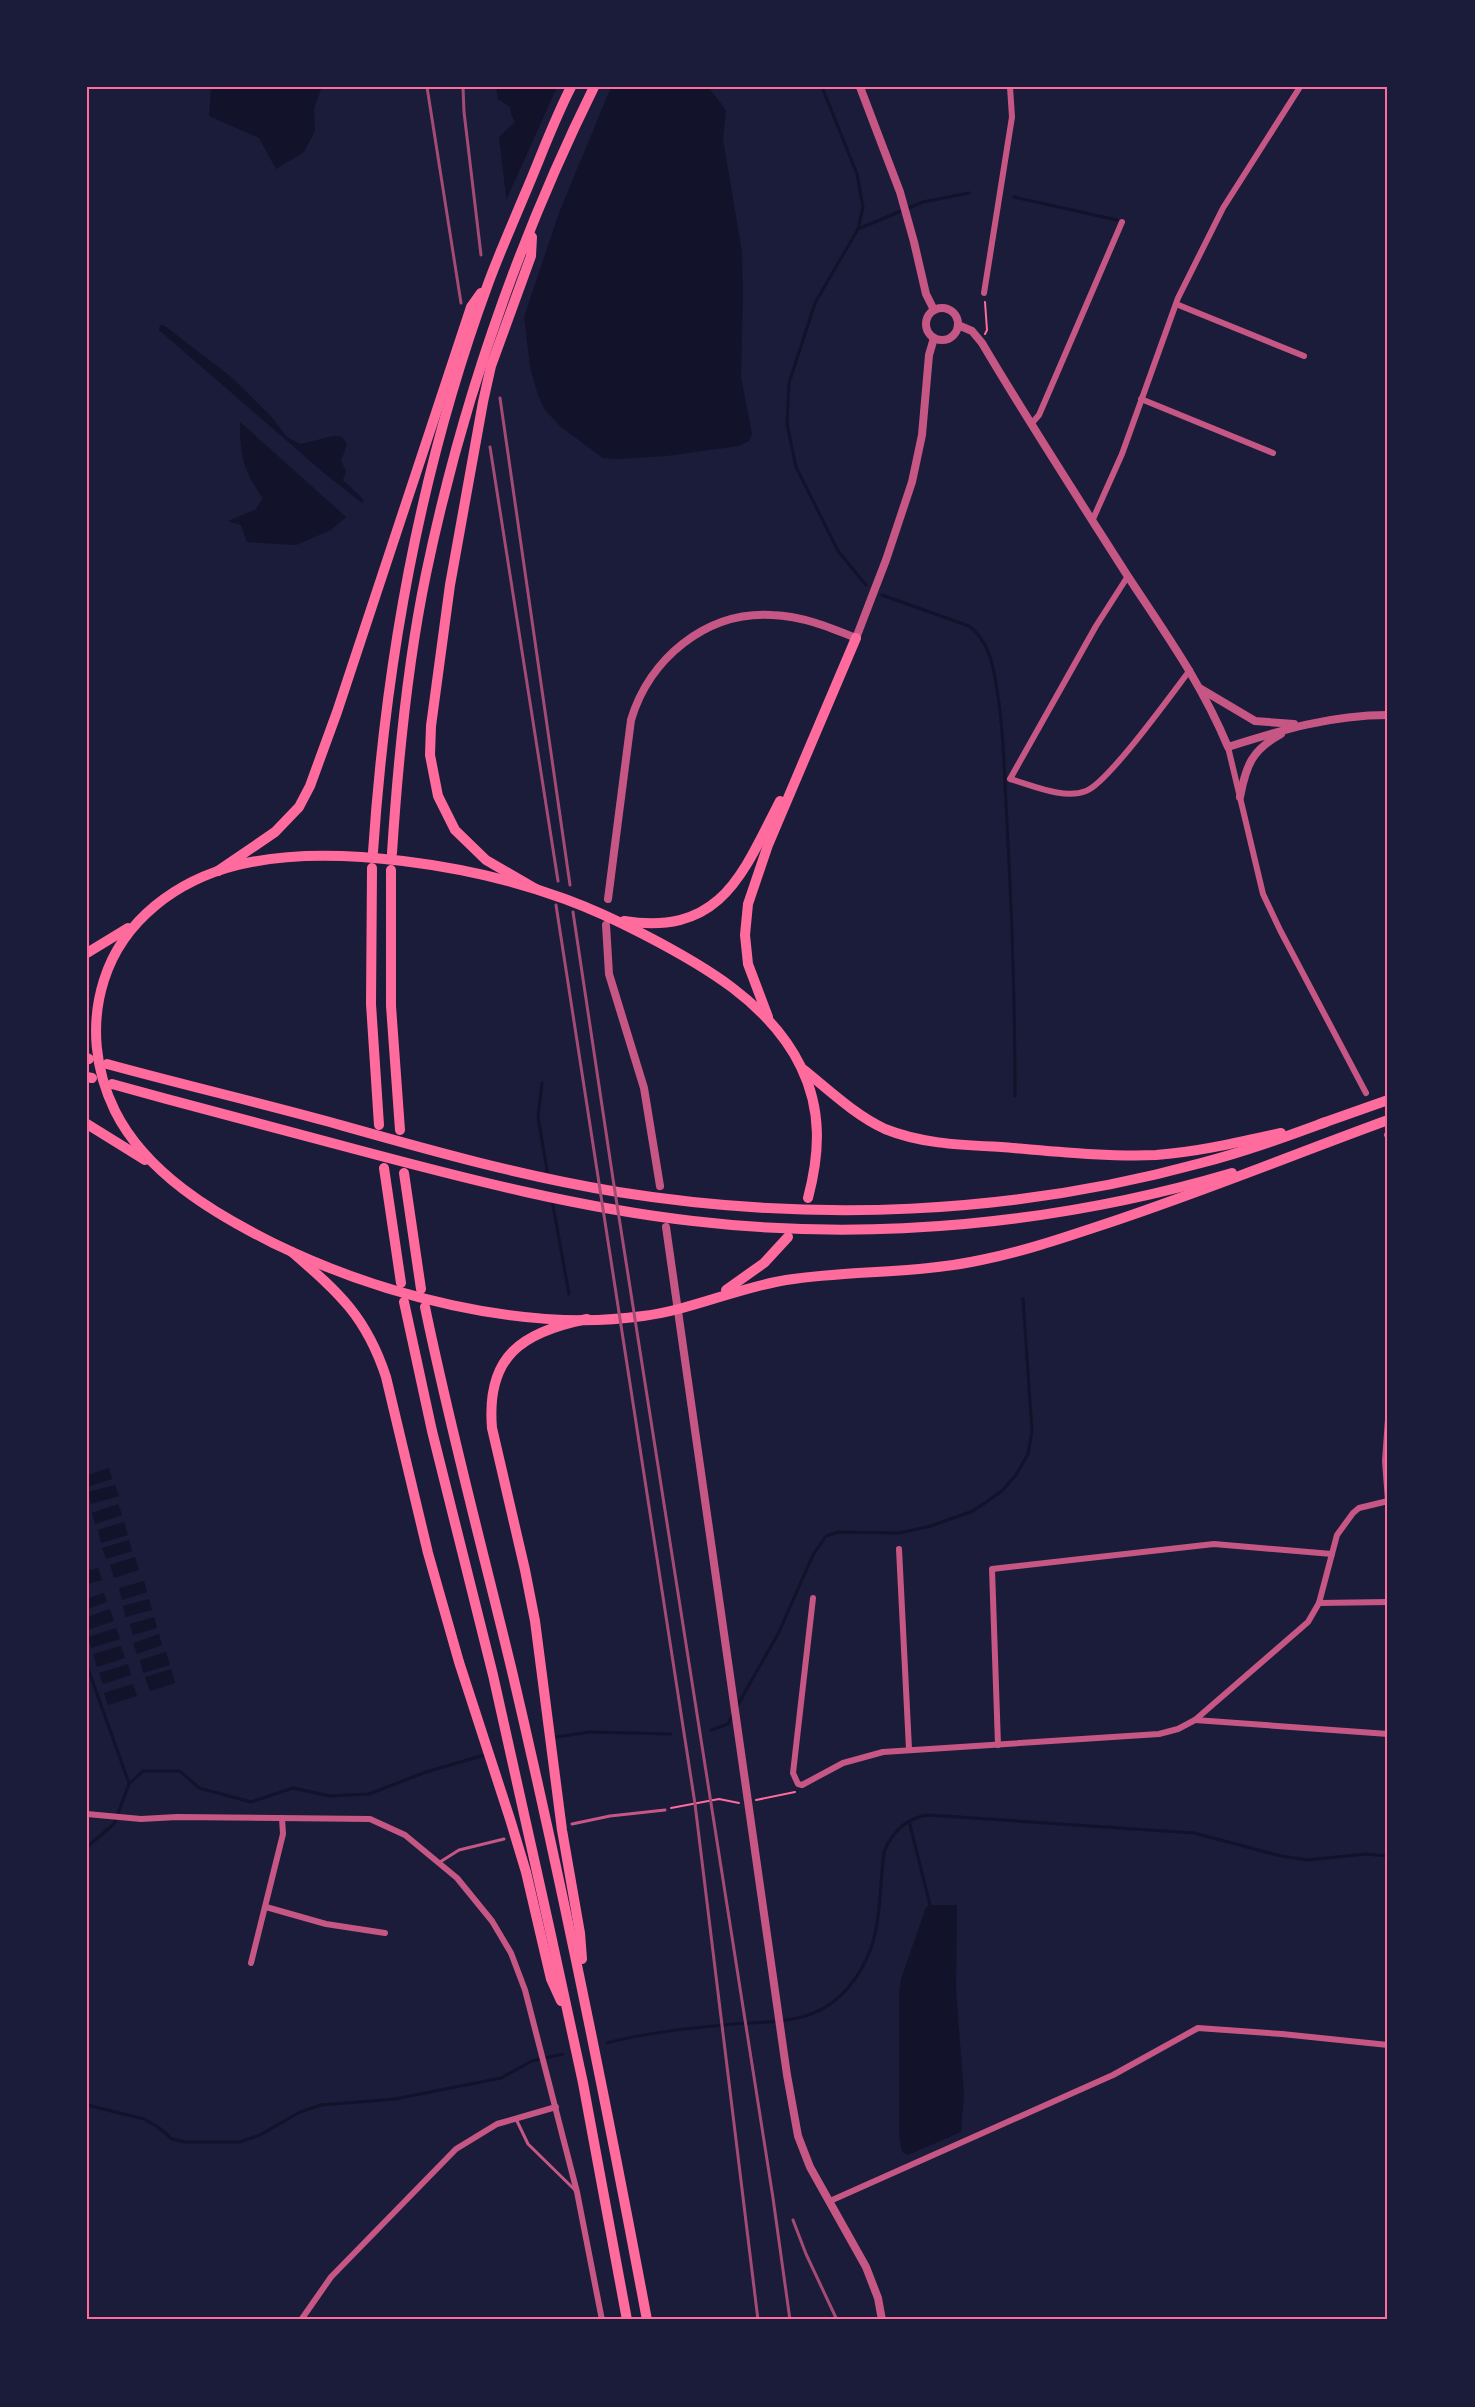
<svg xmlns="http://www.w3.org/2000/svg" width="1475" height="2407" viewBox="0 0 1475 2407" font-family="'PT Sans',sans-serif">
  <rect width="100%" height="100%" fill="#1b1b3a"/>
  <!-- water -->
  <g fill="#12122b">
    <polygon points="211,87 322,87 314,108 315,131 304,152 276,169 259,138 209,116"/>
    <polygon points="496,87 708,87 726,110 723,139 742,252 743,295 741,377 752,434 749,441 739,446 666,456 618,459 603,458 561,427 545,410 538,395 530,367 521,290 523,266 512,245 499,137 515,122 511,114 510,107 498,99"/>
    <polygon points="160,325 165,326 231,377 270,415 287,437 300,444 334,436 342,437 347,444 341,461 346,471 343,480 364,500 362,503 324,473 159,330"/>
    <path d="M240,422L346,517L331,530L296,545L247,542L241,525L228,521L255,510L263,498C243,470 240,457 240,422Z"/>
    <polygon points="109,1468 112,1479 87,1487 87,1475"/>
    <polygon points="115,1485 119,1496 91,1504 88,1492"/>
    <polygon points="118,1504 122,1515 95,1524 92,1513"/>
    <polygon points="124,1522 128,1535 101,1543 98,1530"/>
    <polygon points="129,1540 132,1551 106,1559 102,1548"/>
    <polygon points="135,1557 139,1570 114,1578 110,1565"/>
    <polygon points="98,1568 102,1580 87,1584 87,1571"/>
    <polygon points="144,1581 147,1592 122,1600 119,1588"/>
    <polygon points="104,1593 107,1602 87,1609 87,1599"/>
    <polygon points="149,1599 152,1610 126,1617 123,1606"/>
    <polygon points="110,1609 114,1621 87,1630 87,1617"/>
    <polygon points="154,1617 157,1628 133,1635 130,1624"/>
    <polygon points="116,1628 120,1639 91,1648 88,1637"/>
    <polygon points="159,1634 162,1645 137,1654 133,1643"/>
    <polygon points="121,1646 125,1658 97,1667 93,1654"/>
    <polygon points="166,1652 170,1665 143,1673 140,1660"/>
    <polygon points="128,1664 131,1675 103,1684 99,1673"/>
    <polygon points="171,1669 175,1683 150,1691 145,1677"/>
    <polygon points="133,1684 137,1696 108,1705 104,1693"/>
    <polygon points="930,1905 957,1905 956,1991 964,2093 961,2132 908,2155 902,2152 899,2136 899,1994 901,1979 926,1907"/>
  </g>
  <!-- pier -->
  <polygon fill="#1b1b3a" points="557,87 611,87 559,213 521,326 518,290 520,266 509,245 504,205"/>
  <g fill="none" stroke-linecap="round" stroke-linejoin="round">
    <!-- stream -->
    <g stroke="#12122b" stroke-width="3">
      <polyline points="822,87 857,174 863,207 858,229 815,303 789,383 787,424 796,467 838,551 866,585"/>
      <polyline points="1014,197 1117,220"/>
      <polyline points="858,229 923,202 969,193"/>
      <path d="M882,595L969,626C983,637 989,651 993,668C1004,718 1004,772 1007,823C1012,914 1015,1005 1015,1096"/>
      <polyline points="542,1083 538,1117 548,1176"/>
      <polyline points="552,1200 569,1294"/>
      <polyline points="87,1666 129,1783"/>
      <polyline points="737,1706 778,1634 813,1555 826,1536 838,1532 899,1533 931,1526 973,1511 1002,1491 1016,1475 1028,1454 1032,1431 1023,1299"/>
      <polyline points="711,1730 728,1724 734,1712"/>
      <polyline points="557,1737 589,1732 671,1734"/>
      <polyline points="909,1821 930,1905"/>
      <polyline points="87,1847 114,1824 129,1784 143,1771 180,1771 199,1788 251,1802 293,1788 330,1796 369,1794 426,1772 485,1755"/>
      <path d="M607,2043C649,2032 691,2028 734,2024C760,2022 787,2023 811,2014C840,2004 861,1976 871,1948C881,1919 880,1883 884,1852C892,1832 906,1818 928,1815L1194,1833L1281,1856L1308,1860L1366,1854L1388,1856"/>
      <polyline points="87,2105 144,2119 158,2127 172,2139 185,2142 240,2142 260,2135 300,2112 321,2105 395,2099 501,2078 532,2061 563,2054"/>
    </g>
    <!-- path -->
    <g stroke="#ff6b9d" stroke-width="2">
      <polyline points="985,302 987,330 985,334"/>
      <polyline points="756,1800 795,1792"/>
      <polyline points="671,1808 719,1799 739,1803"/>
    </g>
    <!-- service -->
    <g stroke="#c65784" stroke-width="3">
      <polyline points="572,1824 610,1816 665,1810"/>
      <polyline points="440,1862 459,1850 504,1839"/>
      <polyline points="516,2119 528,2144 576,2191"/>
    </g>
    <!-- minor -->
    <g stroke="#c65784" stroke-width="6">
      <polyline points="984,293 1012,117 1010,87"/>
      <polyline points="1176,304 1304,356"/>
      <polyline points="1141,399 1273,453"/>
      <polyline points="1032,423 1039,415 1122,222"/>
      <polyline points="1093,519 1122,454 1178,298 1223,208 1300,87"/>
      <path d="M1128,576L1096,626L1010,779C1032,785 1064,800 1086,791C1108,783 1173,692 1190,670"/>
      <polyline points="1228,747 1263,894 1280,930 1366,1093"/>
      <polyline points="1387,1135 1388,1137"/>
      <polyline points="1388,1501 1385,1461 1388,1419"/>
      <polyline points="899,1549 909,1749"/>
      <polyline points="813,1598 793,1773 798,1784 802,1785 843,1763 883,1752 1159,1734 1178,1729 1195,1720 1308,1622 1319,1603 1337,1535 1353,1513 1359,1508 1388,1501"/>
      <polyline points="1319,1603 1388,1602"/>
      <polyline points="1195,1720 1388,1734"/>
      <polyline points="998,1745 992,1569 1214,1544 1332,1554"/>
      <polyline points="87,1814 141,1819 177,1817 370,1819 405,1835 457,1878 492,1921 511,1953 525,1990 577,2192 602,2320"/>
      <polyline points="266,1907 326,1924 385,1933"/>
      <polyline points="251,1963 283,1834 282,1818"/>
      <polyline points="830,2201 1113,2075 1198,2028 1282,2034 1388,2045"/>
      <polyline points="301,2320 331,2277 456,2149 497,2124 556,2107"/>
    </g>
    <!-- tertiary -->
    <g stroke="#c65784" stroke-width="8">
      <polyline points="860,87 900,192 914,242 926,294 934,310"/>
      <circle cx="942" cy="324" r="16"/>
      <path d="M958,325L972,331L982,343C1028,421 1078,498 1127,575C1165,633 1201,682 1228,747C1282,730 1330,715 1388,715"/>
      <polyline points="1201,689 1255,721 1294,724"/>
      <path d="M1240,797C1246,765 1252,750 1281,734"/>
      <path d="M608,899L631,720C649,659 706,611 772,615C802,616 829,627 856,638L886,560L912,482L922,435L929,355L934,338"/>
      <polyline points="606,925 609,974 644,1088 660,1186"/>
      <polyline points="666,1227 787,2075 798,2136 810,2167 866,2267 878,2298 882,2320"/>
    </g>
    <!-- trunk -->
    <g stroke="#ff6b9d" stroke-width="10">
      <path d="M624,921C721,936 742,875 780,801"/>
      <polyline points="87,953 128,928"/>
      <polyline points="768,1017 748,964 745,935 748,904 768,845 856,638"/>
      <polyline points="87,1058 89,1059"/>
      <path d="M107,1064C180,1084 253,1101 326,1121C422,1148 519,1176 618,1192C812,1223 1011,1215 1201,1163C1244,1152 1285,1137 1326,1122"/>
      <path d="M804,1070C830,1091 855,1115 885,1129C922,1144 962,1145 1001,1147C1052,1151 1105,1157 1156,1155C1198,1152 1240,1142 1281,1133"/>
      <polyline points="87,1077 92,1078"/>
      <path d="M112,1084C195,1107 278,1129 362,1151C471,1180 580,1208 693,1221C872,1242 1059,1224 1232,1173"/>
      <polyline points="87,1124 145,1160"/>
      <polyline points="1320,1124 1388,1100"/>
      <path d="M808,1198C820,1153 822,1110 801,1067C770,1003 703,965 643,934C618,921 592,909 565,899C476,866 331,842 238,865C177,880 123,920 104,980C90,1024 95,1070 115,1111C146,1173 213,1213 273,1243C379,1295 524,1333 643,1316C691,1310 737,1288 786,1280C850,1270 917,1274 981,1260C1021,1252 1060,1239 1099,1226C1197,1194 1292,1155 1388,1120"/>
      <polyline points="726,1290 764,1263 788,1237"/>
    </g>
    <!-- motorway -->
    <g stroke="#ff6b9d" stroke-width="10">
      <polyline points="532,237 531,256 491,366 483,402 450,585 431,726 430,755 438,796 455,830 486,860 536,889"/>
      <path d="M373,852C386,658 421,466 488,284C499,254 512,225 524,196C540,159 553,122 571,87"/>
      <path d="M392,853C398,760 407,665 426,574C461,406 518,241 594,87"/>
      <polyline points="372,868 371,1004 379,1125"/>
      <polyline points="391,870 391,1006 400,1130"/>
      <polyline points="218,871 275,832 299,807 310,786 337,712 471,307 481,293"/>
      <polyline points="384,1168 401,1283"/>
      <polyline points="404,1173 421,1289"/>
      <path d="M292,1252C339,1293 366,1316 386,1377L428,1553L459,1662L510,1819L526,1872L551,1979L561,2001"/>
      <polyline points="404,1302 432,1431 493,1675 549,1926 583,2083 627,2320"/>
      <path d="M425,1307C450,1428 482,1547 511,1667C562,1883 606,2101 647,2320"/>
      <path d="M582,1959L580,1933L562,1830L535,1621L525,1570L492,1428C486,1356 522,1332 587,1319"/>
    </g>
    <!-- rail -->
    <g stroke="#a44b75" stroke-width="3">
      <polyline points="427,87 461,303"/>
      <polyline points="463,87 464,112 481,255"/>
      <polyline points="500,398 570,885"/>
      <polyline points="490,447 558,881"/>
      <polyline points="556,905 695,1804 758,2320"/>
      <polyline points="573,912 613,1179 773,2198 790,2320"/>
      <polyline points="793,2220 806,2254 837,2320"/>
    </g>
  </g>
  <!-- border -->
  <rect width="1475" height="2407" fill="none" stroke="#1b1b3a" stroke-width="177"/>
  <rect x="88" y="88" width="1298" height="2230" fill="none" stroke="#ff6b9d" stroke-width="2"/>
</svg>
